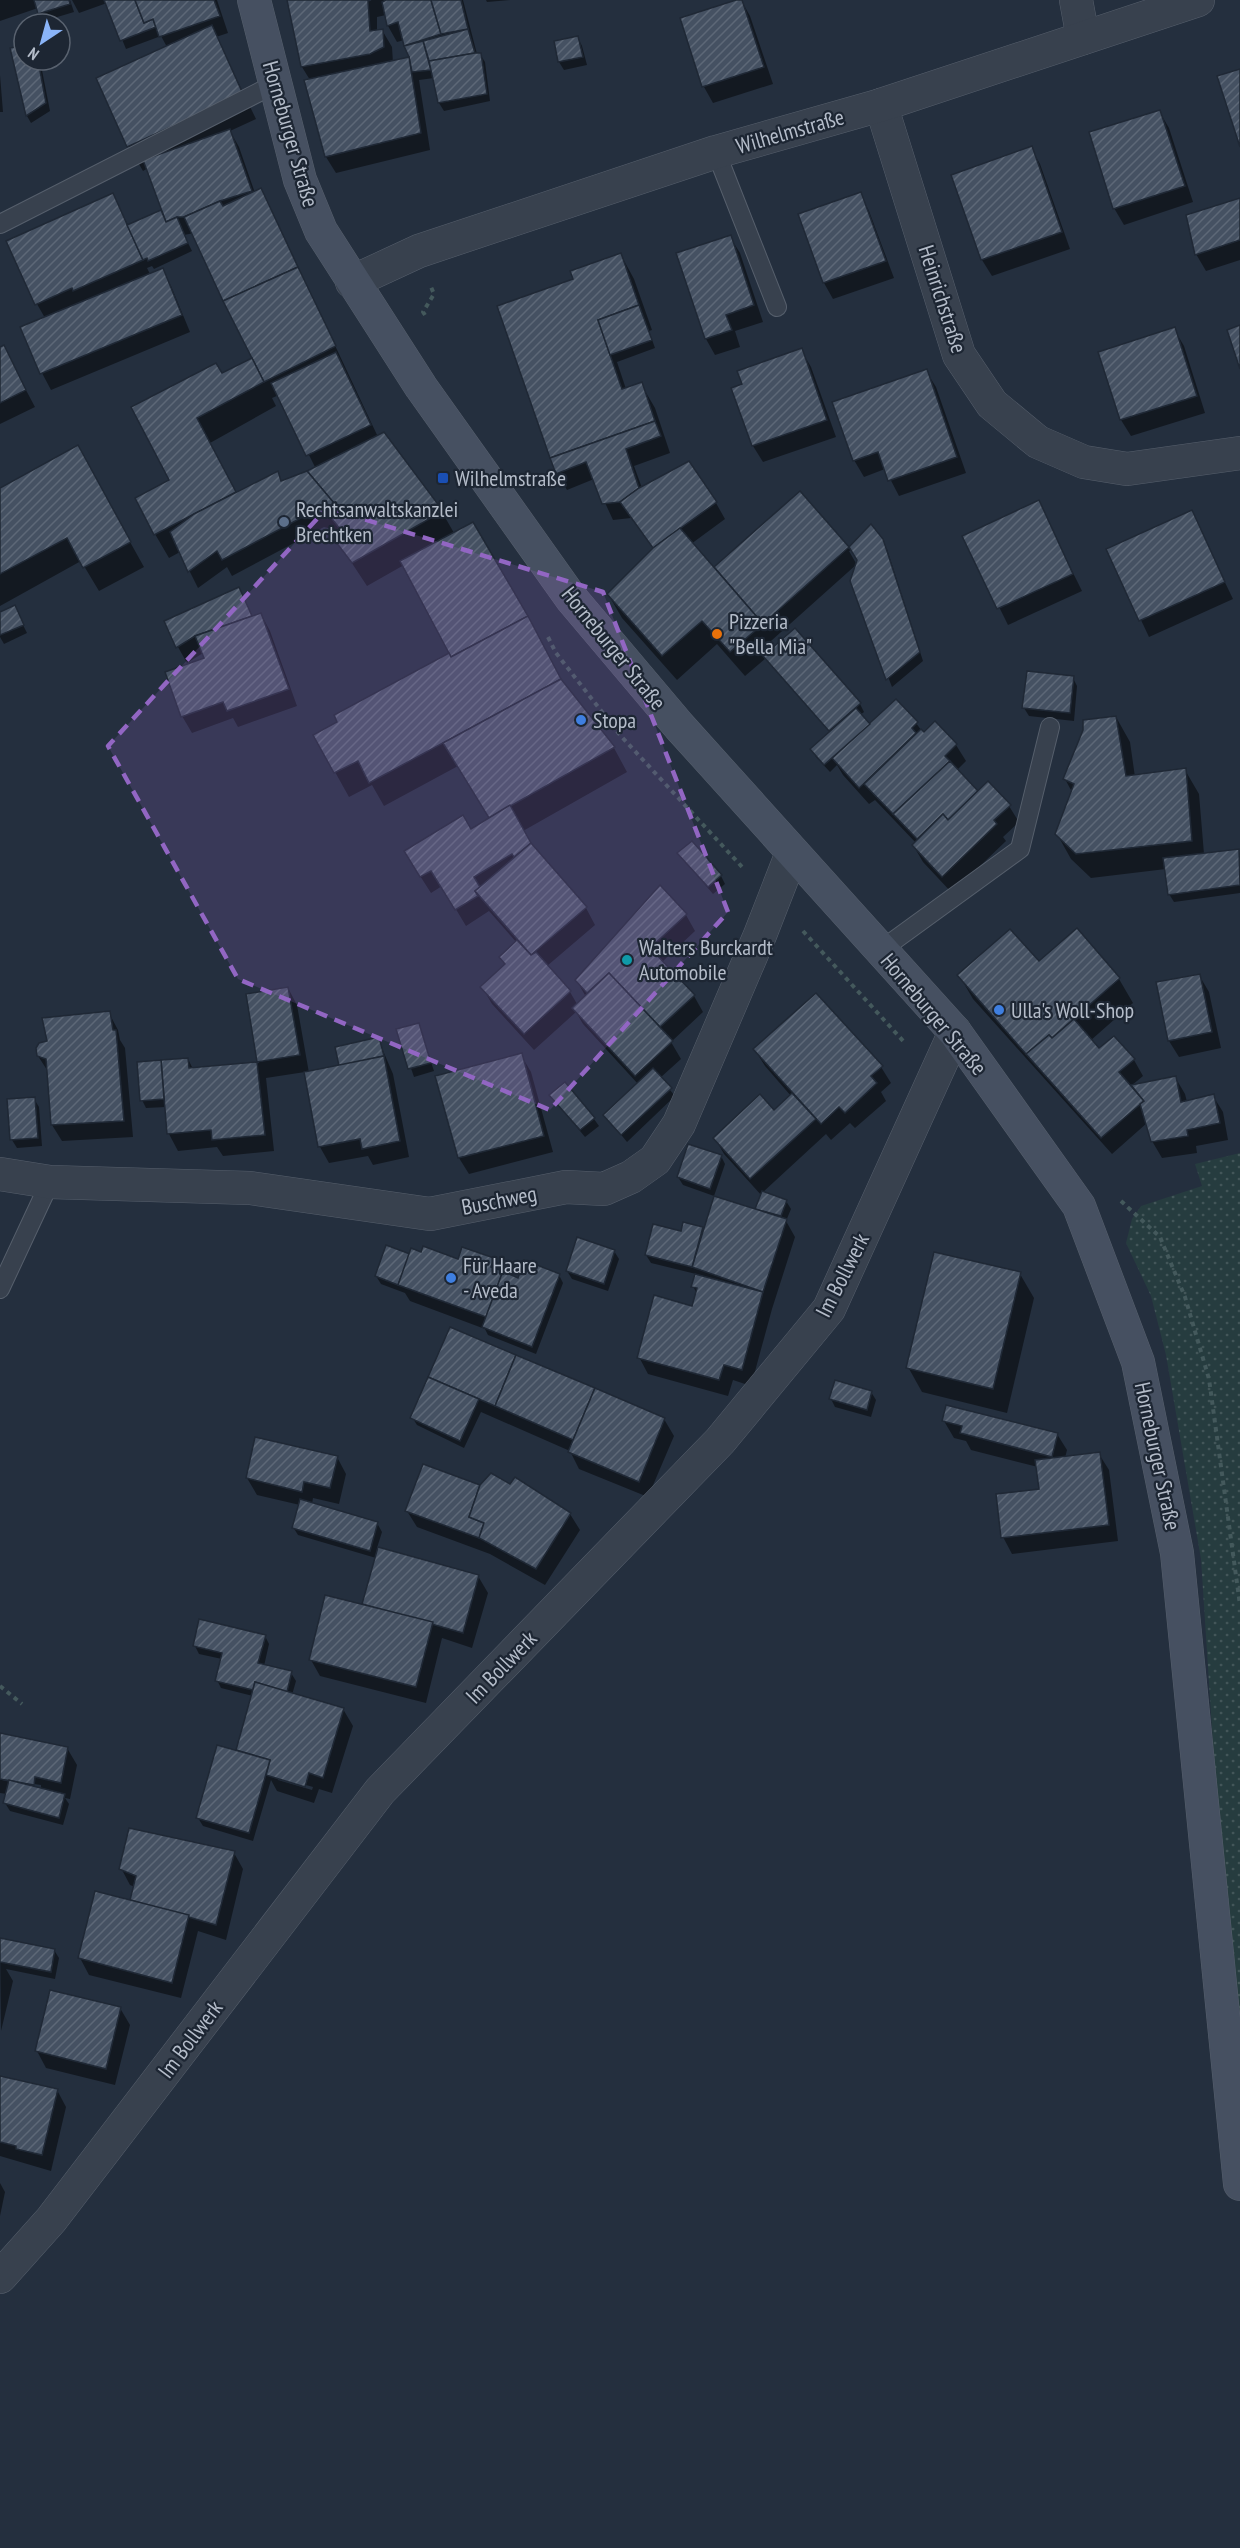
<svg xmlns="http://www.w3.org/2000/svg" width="1240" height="2548" viewBox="0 0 1240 2548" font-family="'PT Sans Narrow',sans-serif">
  <defs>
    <pattern id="grass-dots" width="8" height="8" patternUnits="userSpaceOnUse" patternTransform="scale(1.5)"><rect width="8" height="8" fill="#263c3f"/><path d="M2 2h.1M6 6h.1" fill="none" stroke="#435659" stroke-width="1.8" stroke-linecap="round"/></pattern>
    <pattern id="building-hatch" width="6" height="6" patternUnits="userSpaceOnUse" patternTransform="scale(1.5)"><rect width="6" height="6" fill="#455162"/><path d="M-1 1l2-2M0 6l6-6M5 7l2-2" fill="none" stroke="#5d6877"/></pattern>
  </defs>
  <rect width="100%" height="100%" fill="#242f3e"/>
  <!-- grass -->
  <polygon fill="url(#grass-dots)" points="1240,1153 1240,2163 1201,1559 1166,1355 1151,1296 1126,1243 1132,1219 1141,1206 1202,1186 1195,1164"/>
  <!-- shadow -->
  <g fill="#0007" fill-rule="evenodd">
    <polygon points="0,0 70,0 74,12 44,21 38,8 0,21"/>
    <path d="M72,0H217L228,33L216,37L256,119L230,131L239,147L255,193L261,190L270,207L378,437L384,434L442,512L454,533L473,524L562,682L614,748L627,772L523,831L530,844L586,908L595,925L547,966L570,992L577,1004L586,997L577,981L686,915L695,931L662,962L694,996L703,1012L671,1042L681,1059L660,1078L675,1096L627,1142L605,1115L638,1084L583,1024L576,1012L534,1050L492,1004L482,987L506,966L501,958L517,943L489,911L466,926L442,886L431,893L415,868L490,819L458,766L384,806L372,785L349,797L315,736L451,654L404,565L367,586L338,542L344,537L340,531L324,527L232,576L227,567L198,588L180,552L169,558L155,534L171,481L133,407L221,375L261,372L194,233L184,235L192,251L154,269L152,266L147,268L150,274L162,269L171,286L190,332L51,390L42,373L45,318L37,304L112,195L129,227L167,220L148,168L143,171L129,147L98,79L167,47L161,36L126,49L107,3L79,13ZM279,395L316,469L282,482L277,473L237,494L210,443L276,406L272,398Z"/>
    <path d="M289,0H463L477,54H480L485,62L490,101L444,111L439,103L434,78L419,80L430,150L336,173L326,157L310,80L302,67ZM386,15L388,26L397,42L404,40L411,59L393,63L392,47L382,30L377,31V17Z"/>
    <polygon points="486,0 510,0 487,2"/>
    <polygon points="741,0 750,16 773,84 713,103 704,87 682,19"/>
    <polygon points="578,38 582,46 587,65 564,70 559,62 555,42"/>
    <polygon points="24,47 24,60 40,60 50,111 31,123 27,116 12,50"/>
    <polygon points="0,75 3,112 0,112"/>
    <polygon points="1159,111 1169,128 1193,202 1124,225 1114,208"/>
    <polygon points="1031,148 1040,164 1070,249 992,276 982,260 953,176"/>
    <polygon points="860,194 869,211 894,278 833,299 824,283"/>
    <polygon points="1240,200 1240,260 1206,271 1196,254"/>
    <polygon points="730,237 740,253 763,322 735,331 740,347 715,355 706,339"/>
    <path d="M621,255L634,279L652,330L649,331L655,348L617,362L626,389L641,384L655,408L670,453L634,466L642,488L716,503L725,519L691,544L720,575L716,567L800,493L848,549L871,527L887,549L923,661L892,687L851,581L857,564L771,641L775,648L794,630L860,704L864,712L860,715L870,725L916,723L924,734L935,723L956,745L966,761L956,771L978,793L1009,806L1019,822L1003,837L1006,841L952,893L923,862L913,845L916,843L875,800L869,804L843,775L837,765L830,772L816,757L812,749L830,732L766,658L745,676L717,644L677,680L622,618L608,594L654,549L631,518L613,520L594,479L567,490L557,473L575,280ZM852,550L858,560L857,565L849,551Z"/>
    <polygon points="1174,329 1184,346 1205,413 1131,436 1121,420"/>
    <polygon points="3,347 35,407 0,424 0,348"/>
    <polygon points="801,350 811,367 836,437 763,462 753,446 733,389"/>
    <polygon points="926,371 936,387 966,473 899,496 885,469 864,477 854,460"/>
    <polygon points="91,472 144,567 99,591 81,561 0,606 0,490"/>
    <polygon points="1038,502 1082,591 1008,625 964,536"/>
    <polygon points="1191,512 1233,599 1149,637 1108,550"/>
    <polygon points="238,589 253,617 261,614 270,631 297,706 238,727 233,718 192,733 182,716 206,659 203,653 187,663 178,647"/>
    <polygon points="0,613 18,615 27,633 4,644 0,637"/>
    <polygon points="1073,678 1077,686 1074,721 1029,716 1024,708"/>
    <polygon points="1116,717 1130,742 1135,777 1185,770 1199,794 1204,854 1238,850 1240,854 1240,893 1174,902 1169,894 1166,869 1091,878 1071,859 1057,834 1072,792 1065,779"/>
    <polygon points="679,854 721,876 725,884 713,894"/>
    <polygon points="1077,930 1119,979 1133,1003 1090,1041 1099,1051 1134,1060 1143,1076 1131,1086 1175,1077 1185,1094 1187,1102 1213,1096 1223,1112 1228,1140 1196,1146 1197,1153 1162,1158 1152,1141 1147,1123 1112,1154 973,999 959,975 1038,963"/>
    <polygon points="1199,975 1209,992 1221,1048 1179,1057 1169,1041"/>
    <polygon points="288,988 297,1005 309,1073 340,1066 378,1039 393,1074 409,1157 373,1165 368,1156 329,1163 320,1147 305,1072 266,1078 274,1151 223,1156 217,1147 178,1151 169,1134 166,1107 146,1108 142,1100 138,1064 188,1059 193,1069 259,1063 248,995"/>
    <polygon points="109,1013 118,1030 120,1040 125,1048 133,1137 62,1141 52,1125 49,1073 38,1056 49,1042"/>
    <polygon points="418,1024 434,1071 414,1077 398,1030"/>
    <polygon points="755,1050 881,1067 891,1083 881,1092 886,1101 855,1128 850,1123 831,1140 826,1134 762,1193 786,1201 791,1209 786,1221 795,1237 772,1309 751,1386 733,1380 728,1396 648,1374 639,1357 693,1307 697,1294 693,1286 696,1274 651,1263 646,1255 682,1233 702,1228 704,1233 756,1211 762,1196 724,1154 715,1138 774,1112 791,1096 765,1066"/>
    <polygon points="521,1055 531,1072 553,1152 469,1174 459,1158 437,1077"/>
    <polygon points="551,1096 594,1119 599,1126 585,1137"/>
    <polygon points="34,1099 39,1107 42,1146 17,1148 12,1140"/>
    <polygon points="721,1156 725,1164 714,1196 683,1185 678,1177"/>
    <polygon points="614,1251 619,1259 608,1291 572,1279 567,1271"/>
    <polygon points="410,1256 459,1261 493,1260 500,1272 519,1280 559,1275 563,1283 536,1354 488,1335 485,1329 410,1301 405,1293 381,1284 376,1276"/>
    <polygon points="1020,1274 1034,1298 1007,1413 922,1392 908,1367"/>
    <polygon points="451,1329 664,1419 674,1436 648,1497 579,1469 570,1451 481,1412 464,1448 417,1425 412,1417"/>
    <polygon points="871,1392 876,1400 871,1417 835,1407 831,1399"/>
    <polygon points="944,1421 1057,1434 1067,1450 1065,1458 1099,1454 1109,1470 1118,1541 1012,1554 1003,1537 1041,1490 1038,1467 971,1450 966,1441 954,1438"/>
    <polygon points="337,1457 346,1474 339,1504 313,1498 312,1504 377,1523 382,1532 377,1548 478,1576 488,1593 472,1648 442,1638 426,1703 320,1676 311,1660 363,1606 376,1558 298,1535 293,1527 300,1505 257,1495 247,1478"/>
    <polygon points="510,1486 570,1514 580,1530 545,1585 490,1554 417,1527 407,1511 481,1487"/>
    <path d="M265,1636L269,1644L264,1666L291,1673L296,1681L292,1695L343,1709L353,1726L332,1793L319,1789L314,1803L277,1791L271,1780L253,1841L203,1826L198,1818L239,1753L238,1750L253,1696L221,1688L217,1680L222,1659L199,1654L195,1646ZM278,1777L313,1787L312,1790L278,1780Z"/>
    <path d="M0,1738L67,1748L77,1765L70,1799L65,1798L69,1804L63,1825L10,1811L5,1803L7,1794L0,1793ZM3,1778H31L34,1784L41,1785V1788L10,1782L2,1780Z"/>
    <polygon points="234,1853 243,1869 226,1940 198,1931 181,1998 89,1975 80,1958 131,1901 135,1887 130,1885 121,1868"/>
    <polygon points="0,1939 54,1950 59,1958 55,1979 6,1969 13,1981 1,2031"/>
    <polygon points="120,2008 130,2025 115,2085 46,2068 37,2051"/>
    <polygon points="0,2077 57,2090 66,2107 51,2171 0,2156"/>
    <polygon points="0,2183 5,2192 0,2216"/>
  </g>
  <!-- building -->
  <g fill="url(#building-hatch)" stroke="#1f2835" stroke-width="1.5">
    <polygon points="34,0 69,0 70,4 38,14"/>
    <polygon points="104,0 135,0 144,23 153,19 156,27 120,41"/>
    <polygon points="135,0 214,0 220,16 159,37 153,19 144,23"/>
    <polygon points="287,0 371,0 368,1 370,31 383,29 384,47 370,54 301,67"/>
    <polygon points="386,0 431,0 441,34 404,46 398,22 387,26 382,2"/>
    <polygon points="431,0 461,0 468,29 441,34"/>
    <polygon points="736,0 742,0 764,67 702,87 680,18"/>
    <polygon points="212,25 243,94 127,147 96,78"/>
    <polygon points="468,29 475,53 429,61 423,41"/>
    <polygon points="578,36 583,57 558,62 554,41"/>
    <polygon points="423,41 431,70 412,72 409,57 404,46"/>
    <polygon points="24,45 24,60 38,60 46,103 26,116 10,48"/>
    <polygon points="475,53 481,53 487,94 438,103 429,61"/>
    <polygon points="409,57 421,133 325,157 304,80"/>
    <polygon points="1240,69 1240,147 1217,76"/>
    <polygon points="1160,110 1185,186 1113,209 1089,132"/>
    <polygon points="230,129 252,191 220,201 184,217 177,217 166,222 143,160"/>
    <polygon points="1032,146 1062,232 981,260 951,175"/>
    <polygon points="261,188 298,267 223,301 184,217 220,201 223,206"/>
    <polygon points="861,192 886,261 823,283 798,214"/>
    <polygon points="113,193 143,260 73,291 72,288 35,305 6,241"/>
    <polygon points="1240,198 1240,240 1195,255 1186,215"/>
    <polygon points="161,210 166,222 177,217 188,243 148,261 147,258 143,260 127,225"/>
    <polygon points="731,235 754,305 726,315 732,330 705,339 676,253"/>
    <polygon points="621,253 639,305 598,320 622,389 642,382 655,421 550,458 497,306 573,279 570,271"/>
    <polygon points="298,267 336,346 264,382 223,301"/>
    <polygon points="163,268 182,315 40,374 20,327"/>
    <polygon points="639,305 652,340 610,355 598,320"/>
    <polygon points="1240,325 1240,369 1227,330"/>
    <polygon points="1175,327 1197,396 1120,420 1098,352"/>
    <polygon points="4,345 26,390 0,403 0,347"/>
    <polygon points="802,348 827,420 752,446 731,388 742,384 737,371"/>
    <polygon points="336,352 371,425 306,456 271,383"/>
    <polygon points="252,358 264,382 197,418 236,492 154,535 135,498 169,480 131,407 216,363 222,373"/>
    <polygon points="927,369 957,457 888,481 878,452 853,461 832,402"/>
    <polygon points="655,421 661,436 626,449 639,488 620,502 602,504 586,462 556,474 550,458"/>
    <polygon points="384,432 443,511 352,563 336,542 344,534 329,515 339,509 307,471"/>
    <polygon points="78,445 131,542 83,568 67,538 0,574 0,488"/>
    <polygon points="689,461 717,502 653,548 620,502 639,488"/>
    <polygon points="278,471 281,481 307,471 339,509 329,515 314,511 222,560 217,551 188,572 170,532 194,514"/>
    <polygon points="800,491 849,547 763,624 714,567"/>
    <polygon points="1039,500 1073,574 997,609 962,536"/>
    <polygon points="1192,510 1225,582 1139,621 1106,549"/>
    <polygon points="473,522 528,616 451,657 400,561"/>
    <polygon points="871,524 883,539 920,652 886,680 850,581 857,560 849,547"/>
    <polygon points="680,528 763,624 730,652 702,621 662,656 607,594 653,548"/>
    <polygon points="239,587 252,616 195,636 176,648 164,621"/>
    <polygon points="15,605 24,625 0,635 0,612"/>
    <polygon points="261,613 289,689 227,711 223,702 181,717 165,672 204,658 195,636"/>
    <polygon points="528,616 561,679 369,783 358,761 334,773 313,735 337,722 334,715 449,653 451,657"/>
    <polygon points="795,628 861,703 829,731 763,656"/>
    <polygon points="1027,671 1074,676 1070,713 1022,708"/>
    <polygon points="561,679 615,747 489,818 443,743"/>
    <polygon points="896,699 918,722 912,728 916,733 859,788 832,758"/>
    <polygon points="856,708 870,724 824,765 810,749"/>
    <polygon points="1116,716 1126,776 1186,768 1192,841 1076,854 1055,834 1074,784 1063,779 1083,730 1083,720"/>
    <polygon points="935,721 957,744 945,756 950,761 893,814 864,784 921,729 924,732"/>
    <polygon points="950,761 978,791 948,820 943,814 917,839 893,814"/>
    <polygon points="988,781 1011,805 994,820 997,824 942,877 912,845 943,814 948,820"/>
    <polygon points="510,805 531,843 514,857 512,854 474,877 480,887 475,891 478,896 455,910 431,871 420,877 404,851 463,815 471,829"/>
    <polygon points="692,841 722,875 708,887 677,853"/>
    <polygon points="531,843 587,907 531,955 475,891"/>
    <polygon points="1239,849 1240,885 1168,895 1163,858"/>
    <polygon points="660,885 687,914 650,948 695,995 660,1027 609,973 587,993 575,980"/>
    <polygon points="1077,928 1120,978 1052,1038 1049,1035 1026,1054 957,975 1010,929 1039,961"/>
    <polygon points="517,940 531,955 536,952 571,991 524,1034 480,987 505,964 499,957"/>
    <polygon points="609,973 673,1041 635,1076 572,1008"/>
    <polygon points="1200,974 1212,1032 1168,1041 1156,982"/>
    <polygon points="288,987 300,1055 257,1062 246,994"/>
    <polygon points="816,993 883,1066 871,1076 877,1083 845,1113 839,1107 821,1124 753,1049"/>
    <polygon points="110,1011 113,1030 116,1030 124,1121 51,1125 46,1059 37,1056 36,1048 39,1043 47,1041 42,1018"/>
    <polygon points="1074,1019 1099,1048 1114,1036 1135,1059 1119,1072 1144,1101 1101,1138 1026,1054 1049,1035 1052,1038"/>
    <polygon points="419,1023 431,1063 408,1069 396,1029"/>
    <polygon points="379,1037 384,1056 339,1066 335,1047"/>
    <polygon points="522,1053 544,1136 458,1158 435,1076"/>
    <polygon points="384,1056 400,1141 362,1149 360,1139 318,1147 304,1072"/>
    <polygon points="188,1058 189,1068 257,1062 265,1135 212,1140 211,1130 167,1134 161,1060"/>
    <polygon points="161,1060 164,1099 140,1101 137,1062"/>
    <polygon points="653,1068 672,1088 621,1135 603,1115"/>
    <polygon points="1176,1076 1181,1102 1214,1094 1220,1123 1187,1130 1188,1136 1151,1142 1140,1104 1144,1101 1131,1085"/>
    <polygon points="565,1082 595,1118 580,1130 549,1095"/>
    <polygon points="792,1093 816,1119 750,1179 713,1138 760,1094 774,1110"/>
    <polygon points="35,1097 38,1138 10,1140 7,1099"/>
    <polygon points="688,1144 722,1155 710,1189 677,1177"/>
    <polygon points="762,1191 787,1200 781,1216 755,1209"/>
    <polygon points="714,1196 787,1219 763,1292 692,1267"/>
    <polygon points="683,1222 703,1227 692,1267 645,1255 653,1224 681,1231"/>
    <polygon points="577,1237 615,1250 604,1284 566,1271"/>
    <polygon points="386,1245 410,1254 398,1285 375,1276"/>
    <polygon points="423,1246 458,1259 462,1247 494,1258 491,1267 503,1271 486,1317 398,1285 411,1248 421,1252"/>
    <polygon points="934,1252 1021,1272 993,1389 906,1368"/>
    <polygon points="524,1260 560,1274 532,1347 482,1327 503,1271 518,1278"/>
    <polygon points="695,1274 763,1292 742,1370 724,1365 719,1380 637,1358 654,1295 692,1306 697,1288 691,1287"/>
    <polygon points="450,1327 516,1355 495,1406 428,1377"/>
    <polygon points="516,1355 595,1388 573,1440 495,1406"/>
    <polygon points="428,1377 479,1399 460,1441 410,1418"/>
    <polygon points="835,1380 872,1391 867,1410 829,1399"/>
    <polygon points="595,1388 665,1418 639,1482 568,1452"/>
    <polygon points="946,1405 1058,1433 1052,1457 960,1433 962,1426 942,1421"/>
    <polygon points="255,1437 338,1456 330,1488 304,1482 302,1492 246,1478"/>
    <polygon points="1100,1452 1109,1525 1001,1538 996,1494 1039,1489 1035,1460"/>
    <polygon points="423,1464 480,1485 469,1517 484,1523 479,1538 405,1511"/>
    <polygon points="491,1473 510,1484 515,1477 571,1513 536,1569 479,1538 484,1523 469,1517 480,1485"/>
    <polygon points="300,1499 378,1522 370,1551 292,1528"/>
    <polygon points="378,1547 479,1575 463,1633 362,1604"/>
    <polygon points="325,1595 433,1622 416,1687 309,1660"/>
    <polygon points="199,1619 266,1635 258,1663 292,1671 287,1692 255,1682 253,1690 215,1681 222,1653 193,1646"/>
    <polygon points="255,1682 344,1708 323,1778 309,1773 305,1787 266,1775 270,1760 236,1750"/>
    <polygon points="0,1733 68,1747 61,1783 35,1777 34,1785 0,1779"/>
    <polygon points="217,1745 270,1760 249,1833 196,1818"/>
    <polygon points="9,1780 65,1794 59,1818 3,1803"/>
    <polygon points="129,1828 235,1851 216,1925 130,1900 136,1876 119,1869"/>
    <polygon points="95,1891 189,1915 172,1983 78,1958"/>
    <polygon points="0,1938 55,1949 51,1972 0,1962"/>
    <polygon points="50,1990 121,2007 106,2069 35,2051"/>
    <polygon points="0,2076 58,2089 42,2155 16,2149 16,2146 0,2142"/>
  </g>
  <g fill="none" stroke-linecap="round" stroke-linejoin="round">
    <!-- lane casing -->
    <g stroke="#565f6c" stroke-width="20">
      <g id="lane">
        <polyline points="716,152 777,307"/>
        <polyline points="0,224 275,84"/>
        <polyline points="881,950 1020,849 1050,727"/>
        <polyline points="0,1289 50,1182"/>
      </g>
    </g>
    <!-- street casing -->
    <g stroke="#565f6c" stroke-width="34">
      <g id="street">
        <polyline points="1076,0 1083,38"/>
        <polyline points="881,105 959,355 992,404 1038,442 1084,462 1127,469 1240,453"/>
        <polyline points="352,282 419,251 716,152 881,105 1198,0"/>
        <polyline points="0,1174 50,1182 250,1188 430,1214 566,1187 604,1189 631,1177 655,1160 679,1124 760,935 792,853"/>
        <polyline points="0,2277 51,2220 380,1791 720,1441 829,1309 955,1032"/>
      </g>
    </g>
    <!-- secondary casing -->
    <g stroke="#565f6c" stroke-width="34">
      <polyline id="secondary" points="254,0 300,180 321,231 421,387 571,598 679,726 955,1032 1079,1206 1138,1362 1177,1553 1240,2184"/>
    </g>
    <!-- path -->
    <g stroke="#44595c" stroke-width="4" stroke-dasharray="4.5 4.5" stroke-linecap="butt">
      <polyline points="425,315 423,312 434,294 431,287"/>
      <polyline points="548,637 556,653 620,735 744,869"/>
      <polyline points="803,931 905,1043"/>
      <polyline points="1121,1201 1160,1237 1185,1297 1209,1379 1240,1605"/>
      <polyline points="0,1686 22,1704"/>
    </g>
    <!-- lane -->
    <use href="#lane" stroke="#38414e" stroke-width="18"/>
    <!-- street -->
    <use href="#street" stroke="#38414e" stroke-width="33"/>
    <!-- secondary -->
    <use href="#secondary" stroke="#465061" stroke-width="33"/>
  </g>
  <!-- marked area -->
  <path fill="#9266c3" fill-opacity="0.2" stroke="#9266c3" stroke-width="4.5" stroke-dasharray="12 8" stroke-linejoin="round" d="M327,508L603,592L728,912L550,1110L238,979L108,746Z"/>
  <!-- markers -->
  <rect fill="#1a4fb4" stroke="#1d2633" stroke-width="2" x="437" y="472" width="12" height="12" rx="3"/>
  <circle fill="#5c6f8a" stroke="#1d2633" stroke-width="2" cx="284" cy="522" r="6"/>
  <circle fill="#e8710a" stroke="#1d2633" stroke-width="2" cx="717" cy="634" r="6"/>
  <g fill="#3f7fe0" stroke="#1d2633" stroke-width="2">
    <circle cx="581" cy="720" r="6"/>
    <circle cx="999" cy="1010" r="6"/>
    <circle cx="451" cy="1278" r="6"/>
  </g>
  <circle fill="#0f9aa8" stroke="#1d2633" stroke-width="2" cx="627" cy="960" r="6"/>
  <g text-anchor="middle" stroke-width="4.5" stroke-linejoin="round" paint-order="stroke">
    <!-- street labels -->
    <g font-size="22" fill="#b4bcc9" stroke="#1d2633">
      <text transform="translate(790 131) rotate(-16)" y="8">Wilhelmstraße</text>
      <text transform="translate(291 134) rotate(74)" y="8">Horneburger Straße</text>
      <text transform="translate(943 299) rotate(72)" y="8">Heinrichstraße</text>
      <text transform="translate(614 648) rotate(51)" y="8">Horneburger Straße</text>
      <text transform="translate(934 1014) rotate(50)" y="8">Horneburger Straße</text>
      <text transform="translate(499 1200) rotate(-11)" y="8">Buschweg</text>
      <text transform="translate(842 1275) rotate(-63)" y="8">Im Bollwerk</text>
      <text transform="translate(1158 1456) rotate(78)" y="8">Horneburger Straße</text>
      <text transform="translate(501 1667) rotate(-46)" y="8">Im Bollwerk</text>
      <text transform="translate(190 2039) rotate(-53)" y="8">Im Bollwerk</text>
    </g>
    <!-- poi labels -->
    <g font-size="22" fill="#b4bcc9" stroke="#1d2633" text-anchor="start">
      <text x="455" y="486">Wilhelmstraße</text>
      <text x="296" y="517">Rechtsanwaltskanzlei<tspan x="296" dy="25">Brechtken</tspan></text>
      <text x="729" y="629">Pizzeria<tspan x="729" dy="25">"Bella Mia"</tspan></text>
      <text x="593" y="728">Stopa</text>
      <text x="639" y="955">Walters Burckardt<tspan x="639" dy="25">Automobile</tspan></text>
      <text x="1011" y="1018">Ulla's Woll-Shop</text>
      <text x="463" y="1273">Für Haare<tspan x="463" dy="25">- Aveda</tspan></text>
    </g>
  </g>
  <!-- north arrow -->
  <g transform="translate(42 42) rotate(216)"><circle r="28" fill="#1d2633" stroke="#59626f" stroke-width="1.5"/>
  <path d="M0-4.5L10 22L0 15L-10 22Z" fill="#8ab4f8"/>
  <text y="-9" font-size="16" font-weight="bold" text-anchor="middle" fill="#b4bcc9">N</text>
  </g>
</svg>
